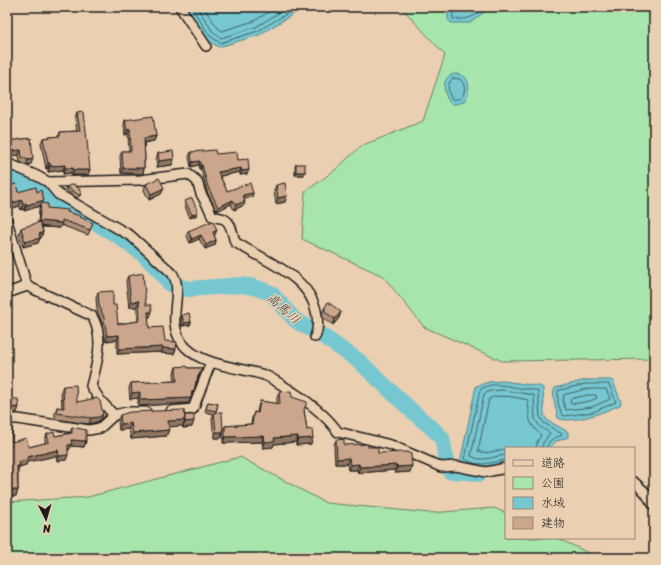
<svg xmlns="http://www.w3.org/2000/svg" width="661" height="565" viewBox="0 0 661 565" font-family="Sriracha,'Klee One',sans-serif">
  <rect width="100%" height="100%" fill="#eacfb1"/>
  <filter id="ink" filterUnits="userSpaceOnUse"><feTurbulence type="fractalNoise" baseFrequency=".025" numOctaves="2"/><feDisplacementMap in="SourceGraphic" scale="8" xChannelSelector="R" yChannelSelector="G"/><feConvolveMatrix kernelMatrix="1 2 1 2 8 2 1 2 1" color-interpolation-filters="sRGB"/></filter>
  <g filter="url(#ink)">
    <!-- green -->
    <g fill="#a8e5ac" stroke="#628064">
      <polygon points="401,7 654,7 654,359 502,361 424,327 383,276 302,239 305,192 335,170 361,146 423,121 445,55"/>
      <polygon points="240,457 326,503 430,513 494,508 506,513 506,538 557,538 599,558 7,558 7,502 88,497"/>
    </g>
    <!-- water -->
    <g fill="#77c7d1" stroke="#538389">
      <path d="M186,7H305L259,35L219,47C203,40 195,21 186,7Z"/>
      <polygon points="448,7 487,7 487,10 470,23 451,23 448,19"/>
      <path d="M455,74C457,74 460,74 462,75C471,79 470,95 464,101C460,104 456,104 451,104C443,95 440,76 455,74Z"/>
      <path d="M586,380H610L613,381L621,402L620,405C606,411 573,425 558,418C556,409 551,396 555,388Z"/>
      <polygon points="503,381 539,386 543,388 544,415 547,420 568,432 568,437 561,440 556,441 550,448 506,448 506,464 489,468 460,463 476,386 489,382"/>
    </g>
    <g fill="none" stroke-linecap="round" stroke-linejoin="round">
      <!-- shore -->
      <g stroke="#406064" stroke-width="1">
        <polyline points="191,7 210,36 220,43 258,31 298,7"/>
        <polyline points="197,7 213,32 221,38 256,27 288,7"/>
        <polyline points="203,7 218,28 222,31 254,21 277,7"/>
        <path d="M452,7L453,19C464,20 477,18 483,7"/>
        <path d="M453,78L460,79C468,86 465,102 452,99C448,93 446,84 453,78Z"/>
        <polygon points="586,384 609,384 616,402 593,412 565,416 562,415 558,403 558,391"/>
        <polygon points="587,389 606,389 610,399 592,407 566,410 563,402 564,395"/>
        <polygon points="588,395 596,395 597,398 590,401 572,404 570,403 571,399"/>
        <path d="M506,449C496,450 487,455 478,451L489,399C497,393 519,398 528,400C530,417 526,421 541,435L537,442L536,448"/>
        <path d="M506,455C494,456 482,463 471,456L484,394L490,391L503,390L534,395L535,419L540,427L550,433L543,443L542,448"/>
        <path d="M506,460C492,462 478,468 465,459L480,390C491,381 506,386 519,388C526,389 532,389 538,391L540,417L544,423L562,434L561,436C554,437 548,440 547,448"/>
      </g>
      <!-- river -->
      <polyline stroke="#77c7d1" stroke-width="16" points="7,177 76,211 115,234 143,254 160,271 170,284 189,289 242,285 254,287 271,293 295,320 321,335 359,361 414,413 433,429 442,438 447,464 450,471 468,472 479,474"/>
      <!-- minor casing -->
      <g stroke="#1c1c1c" stroke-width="12">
        <g id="minor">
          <polyline points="180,7 206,46"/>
          <path d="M7,163L37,176L48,182L58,194L131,236L172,273C185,291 165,319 182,343C199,366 239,367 264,375C274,379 283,386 293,392C310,403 326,415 338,432L391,445L441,467L456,466L486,472L506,468"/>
          <path d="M48,182L140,180L188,174L197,181L201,194L209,208L212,216C216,218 220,217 224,219C232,223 232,234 235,242C264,261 312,276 317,316C318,323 318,330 315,337"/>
          <path d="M7,221L27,286L92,316C105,338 97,363 91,386L100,400L114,415"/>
          <polyline points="7,293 27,286"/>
          <polyline points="171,411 193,409 211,362"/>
          <polyline points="7,419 18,419 89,430 100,428 114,415 127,412 146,412"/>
          <polyline points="634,482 645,492 654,506"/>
        </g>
      </g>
      <!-- minor -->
      <use href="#minor" stroke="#eacfb1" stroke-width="9"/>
    </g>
    <!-- wall -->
    <g fill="#af8f78" stroke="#1c1c1c">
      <polygon points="77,113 88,175 72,175 71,173 63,174 63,170 48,172 48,168 46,169 41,143 43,138 59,136 60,132 77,131 75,119"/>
      <polygon points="125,120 156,136 154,141 144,143 145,160 144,163 144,168 143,174 121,173 120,156 122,151 129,151 128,134 125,135 124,125"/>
      <polygon points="31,138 31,164 26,165 20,162 19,155 8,157 7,145 9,141"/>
      <polygon points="191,152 216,154 238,160 247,174 240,175 240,172 220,176 227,191 253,193 252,197 244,199 244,205 234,210 231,204 217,211 207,192 201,169 199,169 198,165 191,167 189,157"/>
      <polygon points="158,153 174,159 172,165 157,167 156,159"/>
      <polygon points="296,164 304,175 295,175 295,167"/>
      <polygon points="146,184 164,188 161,194 149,200 144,190"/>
      <polygon points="276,185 287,196 285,202 276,204 274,191"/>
      <polygon points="8,186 18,192 42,203 47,208 67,212 80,217 91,228 88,235 61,225 60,228 42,227 43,232 41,238 40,238 38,243 23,247 19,234 21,228 38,223 39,209 40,206 24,211 24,209 21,210 19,206 11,209 7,196 7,190"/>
      <polygon points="67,187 81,195 77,198 66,190"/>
      <polygon points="185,201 197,215 190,218 184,204"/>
      <polygon points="188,231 215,235 214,235 216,240 215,245 205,249 199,239 190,243 187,236"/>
      <polygon points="128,276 146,305 150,317 148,317 149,328 165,341 174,354 161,353 162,352 117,354 117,340 105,341 102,323 97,310 96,297 98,292 118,324 138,321 137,307 129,307 126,281"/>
      <polygon points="325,307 339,318 333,325 323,318 322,313"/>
      <polygon points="182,315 191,322 190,325 182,326 181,318"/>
      <polygon points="176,367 188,368 202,368 195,386 194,387 189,403 138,406 138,398 130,399 129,388 131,383 175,381 174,373"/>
      <polygon points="63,386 77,402 103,414 101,419 97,422 89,424 55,419 55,413 57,407 62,408 61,391"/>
      <polygon points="279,392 292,397 304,410 307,430 311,444 296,445 296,442 274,444 273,447 263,448 262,442 223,443 223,433 221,438 214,438 212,419 214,414 205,412 208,402 218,404 216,412 223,431 225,426 251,424 252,418 254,412 257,413 258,407 260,401 277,404 277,398"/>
      <polygon points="120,415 185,416 192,427 183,428 183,425 168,427 169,430 166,436 131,439 129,429 119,430 118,420"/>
      <polygon points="7,418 12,442 29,447 45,443 45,439 47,434 55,436 70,433 72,427 86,441 84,447 71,446 69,450 68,450 66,460 57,461 56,456 27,462 26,465 19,467 18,471 18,490 16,496 7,496"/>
      <polygon points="336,440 344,445 368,447 410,472 395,473 395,470 358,473 357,470 348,470 347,464 335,464 334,445"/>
    </g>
    <!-- shaded-wall -->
    <g fill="#8f7462" stroke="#1c1c1c">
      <polygon points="130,129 128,134 125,135 127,130"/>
      <polygon points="156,136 154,141 142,143 144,138"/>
      <polygon points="21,150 19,155 8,157 10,151"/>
      <polygon points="33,159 31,164 26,165 28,160"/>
      <polygon points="174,159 172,165 157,167 159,161"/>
      <polygon points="200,161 198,165 191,167 192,162"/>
      <polygon points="48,163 50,163 48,168 46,169"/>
      <polygon points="65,165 63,170 48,172 50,166"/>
      <polygon points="200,165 202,165 201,169 199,169"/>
      <polygon points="65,168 73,168 71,173 63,174"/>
      <polygon points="123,168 144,168 143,174 121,173"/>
      <polygon points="241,168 240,172 216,177 218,172"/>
      <polygon points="74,170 90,170 88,175 72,175"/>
      <polygon points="249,170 247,174 240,175 242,171"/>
      <polygon points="296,172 305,172 304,175 295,175"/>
      <polygon points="164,188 161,194 149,200 151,194"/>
      <polygon points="253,193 252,197 241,200 243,195"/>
      <polygon points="287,196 285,202 276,204 278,198"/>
      <polygon points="22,200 19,206 11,209 13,203"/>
      <polygon points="44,200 42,205 41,203 40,206 24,211 27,205"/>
      <polygon points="233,200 231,204 217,211 218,207"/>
      <polygon points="245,201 244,205 234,210 236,205"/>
      <polygon points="26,203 24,209 21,210 23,204"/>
      <polygon points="198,212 197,215 190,218 192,215"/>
      <polygon points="39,221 62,223 60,228 37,226"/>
      <polygon points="217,230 215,235 211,236 213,232"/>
      <polygon points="43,232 41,238 40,238 38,243 23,247 25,242 39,234"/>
      <polygon points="201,235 199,239 190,243 192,239"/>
      <polygon points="216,240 215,245 205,249 206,245"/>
      <polygon points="139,301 137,307 129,307 131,302"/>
      <polygon points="148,312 152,312 150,317 146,317"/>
      <polygon points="341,312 339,318 333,325 335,319"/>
      <polygon points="191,322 190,325 182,326 184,323"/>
      <polygon points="119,335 117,340 105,341 107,336"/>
      <polygon points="163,347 162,352 117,354 119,349"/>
      <polygon points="163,348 176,349 174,354 161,353"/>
      <polygon points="140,392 138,398 130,399 132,393"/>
      <polygon points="191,398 189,403 138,406 140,400"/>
      <polygon points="19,407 17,413 7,414 7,408"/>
      <polygon points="103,414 101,419 97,422 89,424 91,418"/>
      <polygon points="185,420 183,426 166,427 168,421"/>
      <polygon points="194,421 192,427 183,428 185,422"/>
      <polygon points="131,423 129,429 119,430 121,424"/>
      <polygon points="169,430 166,436 131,439 133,433"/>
      <polygon points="216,432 223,432 221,438 214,438"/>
      <polygon points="264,436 262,442 223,443 225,437"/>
      <polygon points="298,436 296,442 274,444 273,447 263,448 265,442 274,438"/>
      <polygon points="313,438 311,444 296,445 298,439"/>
      <polygon points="71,440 86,441 84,447 71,446 69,450 66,451 68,445"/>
      <polygon points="58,450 56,456 27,462 26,465 19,467 17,472 15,472 19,462 27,457"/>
      <polygon points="68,455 66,460 57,461 59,456"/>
      <polygon points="349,458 347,464 335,464 337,459"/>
      <polygon points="359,464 357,470 348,470 350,465"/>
      <polygon points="397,465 395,470 358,473 360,467"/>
      <polygon points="412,466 410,472 395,473 397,467"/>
      <polygon points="8,490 18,490 16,496 7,496 7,493"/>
    </g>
    <!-- building -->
    <g fill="#cca68c" stroke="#1c1c1c">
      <polygon points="84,112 90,170 74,170 73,168 65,168 65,165 50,166 50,163 48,163 43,138 60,136 60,132 80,131 77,113"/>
      <polygon points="153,116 156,136 144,138 145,160 144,161 144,168 123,168 122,151 131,151 130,129 127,130 125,120"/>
      <polygon points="31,138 33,159 28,160 22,157 21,150 10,151 9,141"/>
      <polygon points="215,150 216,154 237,152 238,160 248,159 249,170 242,171 241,168 218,172 227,191 250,183 253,193 243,195 245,201 236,205 233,200 218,207 208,187 202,165 200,165 200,161 192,162 191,152"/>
      <polygon points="173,151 174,159 159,161 158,153"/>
      <rect x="296" y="164" width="9" height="8"/>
      <polygon points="159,178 164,188 151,194 146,184"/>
      <polygon points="285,183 287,196 278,198 276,185"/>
      <polygon points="16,184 18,192 36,187 37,192 41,190 44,200 27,205 26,203 23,204 22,200 13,203 8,186"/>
      <polygon points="74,184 82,192 79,195 67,187 70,185"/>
      <polygon points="192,198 198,212 192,215 185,201"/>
      <polygon points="41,203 48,204 47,208 68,210 67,212 81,216 80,217 93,223 90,230 62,220 62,223 39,221"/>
      <polygon points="213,221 217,230 213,232 216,240 206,245 201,235 192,239 188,231"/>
      <polygon points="40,222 43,232 39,234 40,238 25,242 21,228"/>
      <polygon points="143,273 146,305 151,305 152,312 148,312 149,328 163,327 165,341 177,342 176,349 163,348 163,347 119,349 119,335 107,336 104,318 99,305 98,292 113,291 113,305 116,305 118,324 139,321 140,320 139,301 131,302 128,276"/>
      <polygon points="328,302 341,312 335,319 325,312 325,307"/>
      <polygon points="189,313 191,322 184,323 182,315"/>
      <polygon points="187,366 188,368 202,368 199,375 198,376 197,381 196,381 194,391 192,391 191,398 140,400 140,392 132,393 131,383 177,381 176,367"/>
      <polygon points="76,385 77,402 97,398 100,401 103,414 99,417 91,418 57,413 57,407 64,408 63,386"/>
      <polygon points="291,391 292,397 307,402 304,410 307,430 312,429 313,438 298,439 298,436 274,438 275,441 265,442 264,436 225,437 225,426 252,424 254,412 258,413 260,401 280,404 279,392"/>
      <polygon points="7,399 18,399 19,407 7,408"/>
      <polygon points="208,402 218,404 216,411 206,409"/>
      <polygon points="184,410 185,420 168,421 169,430 133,433 131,423 121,424 120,415 130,412"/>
      <polygon points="222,412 223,432 216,432 214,413"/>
      <polygon points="185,415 194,415 194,421 185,422"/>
      <polygon points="7,418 12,419 12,442 26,438 29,447 49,442 47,434 54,432 55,436 72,433 72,427 86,430 86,441 71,440 72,444 68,445 68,455 59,456 58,450 27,457 28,459 19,462 20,466 17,466 18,490 8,490 8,486 7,486"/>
      <polygon points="344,439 344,445 368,444 368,447 378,447 378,453 407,452 411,454 412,466 397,467 397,465 360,467 359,464 350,465 349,458 337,459 336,440"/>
    </g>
  </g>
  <g text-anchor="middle" stroke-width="3" stroke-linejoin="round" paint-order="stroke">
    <!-- water labels -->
    <g font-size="13" font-style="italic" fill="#334749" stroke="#eacfb1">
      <text transform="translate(284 308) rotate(42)" y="5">高馬川</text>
    </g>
  </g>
  <!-- margin -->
  <rect width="661" height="565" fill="none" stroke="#eacfb1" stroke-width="24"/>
  <rect x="12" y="12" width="637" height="541" fill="none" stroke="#1c1c1c" stroke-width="1.5" filter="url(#ink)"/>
  <!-- legend -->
  <rect x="505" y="447" width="130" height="92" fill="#eacfb1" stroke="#988775"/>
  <rect x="513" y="460" width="20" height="6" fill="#eacfb1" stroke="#988775"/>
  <text x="541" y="467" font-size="12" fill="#1c1c1c">道路</text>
  <rect x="513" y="477" width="20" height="12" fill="#a8e5ac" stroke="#988775"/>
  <text x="541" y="487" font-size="12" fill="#1c1c1c">公園</text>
  <rect x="513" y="497" width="20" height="12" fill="#77c7d1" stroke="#988775"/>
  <text x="541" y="507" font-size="12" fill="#1c1c1c">水域</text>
  <rect x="513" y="517" width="20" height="12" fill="#cca68c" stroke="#988775"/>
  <text x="541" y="527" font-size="12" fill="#1c1c1c">建物</text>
  <!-- north arrow -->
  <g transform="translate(46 519) rotate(175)" stroke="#eacfb1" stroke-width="3" paint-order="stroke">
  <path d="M0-3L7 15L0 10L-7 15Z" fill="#1c1c1c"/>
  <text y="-6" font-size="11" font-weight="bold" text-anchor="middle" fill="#1c1c1c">N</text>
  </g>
</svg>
